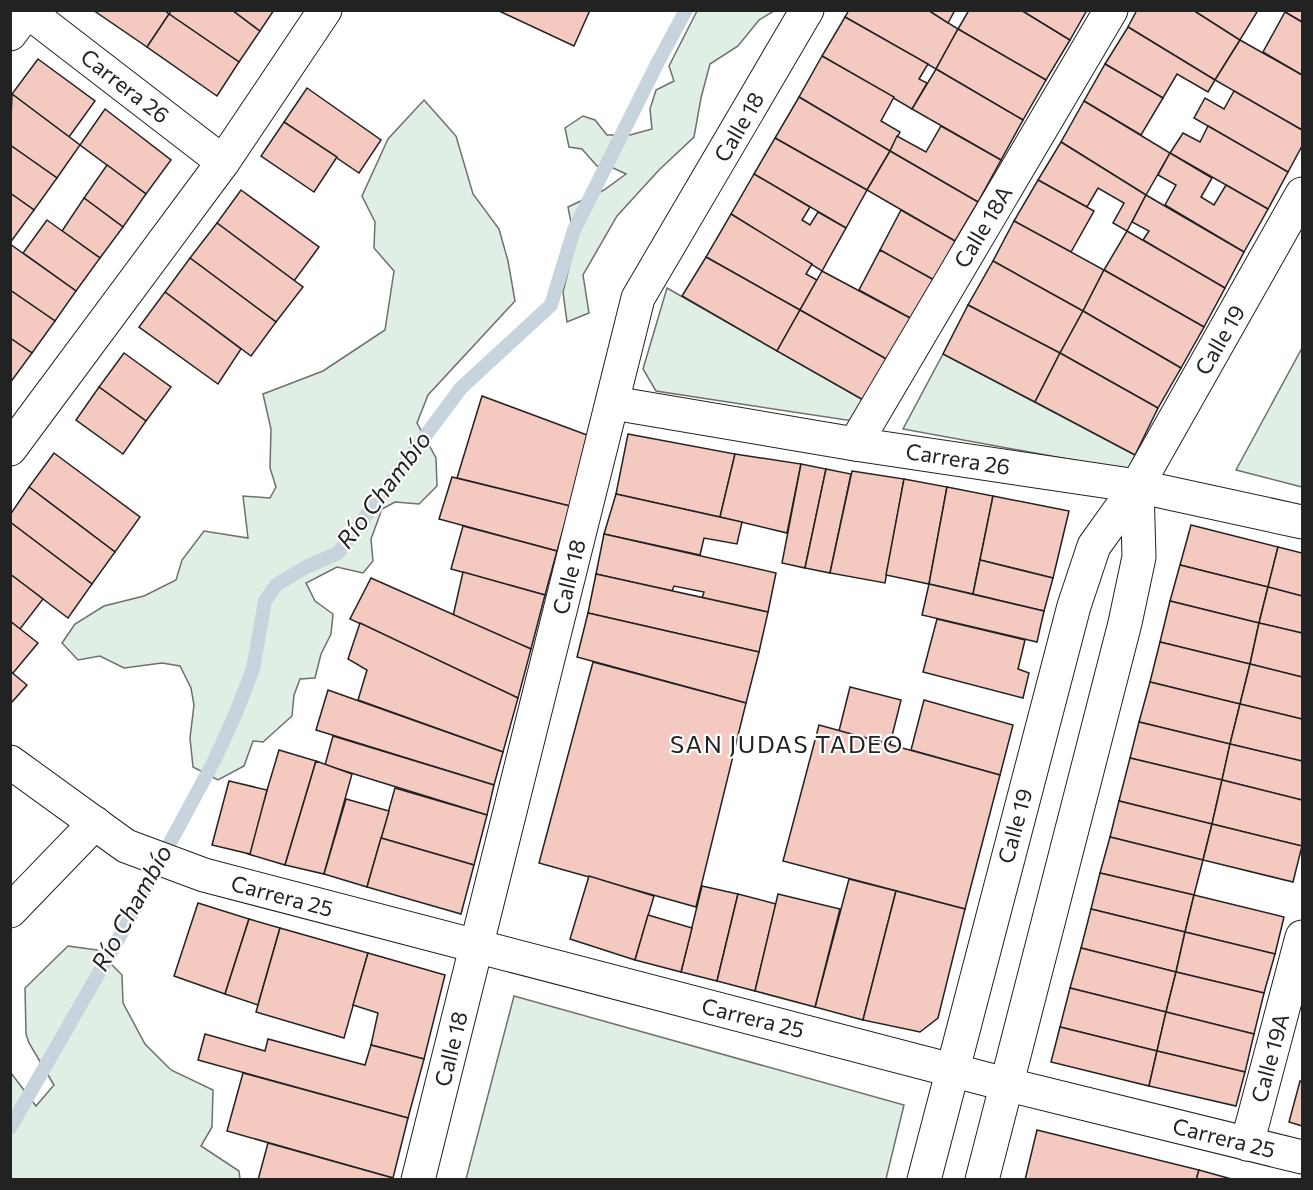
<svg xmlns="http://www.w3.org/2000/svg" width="1313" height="1190" viewBox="0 0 1313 1190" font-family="Commissioner,sans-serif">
  <rect width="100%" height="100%" fill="#fff"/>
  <!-- green -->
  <g fill="#e0efe3" stroke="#6f6f6f" stroke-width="1.5">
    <polygon points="697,11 774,11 759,20 738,46 710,64 701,98 694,137 659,170 617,216 583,275 589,313 567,322 563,292 575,243 568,207 604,190 626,174 611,167 597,166 582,149 569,147 565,128 583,116 595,120 607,135 630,135 652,129 650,109 656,90 674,81 669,66"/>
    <polygon points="424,100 456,136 473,194 499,229 508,261 515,301 428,395 417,423 436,458 437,486 419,504 395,502 382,509 371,539 373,561 363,573 337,567 306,583 315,601 333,614 331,634 321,654 315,678 300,679 294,695 292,716 263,742 253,741 244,766 218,780 193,767 190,738 194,705 191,688 180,666 162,663 124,668 100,656 78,660 62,643 75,624 104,606 144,596 176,580 182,560 204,531 248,538 243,496 270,498 276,487 270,468 271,429 263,394 323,371 385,330 394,271 374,248 375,222 362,196 388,139"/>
    <polygon points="667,288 865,401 853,421 656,391 643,369"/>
    <polygon points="1302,348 1302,487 1236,470"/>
    <polygon points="943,354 1135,455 1128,470 903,429"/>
    <polygon points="68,946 97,950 122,975 123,1003 145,1044 171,1070 213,1090 212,1127 201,1146 239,1171 240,1179 11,1179 11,1073 36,1106 54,1085 29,1043 26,1034 25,988"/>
    <polygon points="514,996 904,1105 886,1179 466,1179"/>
  </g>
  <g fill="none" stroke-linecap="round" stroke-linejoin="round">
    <!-- stream -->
    <polyline stroke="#c7d3dd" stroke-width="14" points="10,1128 120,936 214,761 236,713 253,669 265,601 276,585 306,567 338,553 461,388 551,305 574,230 658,62 686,10"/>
  </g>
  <!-- building -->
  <g fill="#f3c9c0" stroke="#222" stroke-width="1.5">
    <polygon points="93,10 164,10 169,14 147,47"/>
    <polygon points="172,10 232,10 260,31 239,62 169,14"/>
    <polygon points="232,10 274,10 260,31"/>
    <polygon points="497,10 590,10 574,46"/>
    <polygon points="849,10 928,10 958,29 936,69 845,17"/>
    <polygon points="928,10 955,10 948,23"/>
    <polygon points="969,10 1021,10 1070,40 1046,80 958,29"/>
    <polygon points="1021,10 1087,10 1070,40"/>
    <polygon points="1137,10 1193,10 1240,40 1215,80 1128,27"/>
    <polygon points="1193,10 1254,10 1257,12 1240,40"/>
    <polygon points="1282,10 1302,10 1302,22 1285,12"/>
    <polygon points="1285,12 1302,22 1302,75 1263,52"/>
    <polygon points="169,14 239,62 217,96 147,47"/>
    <polygon points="845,17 928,64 919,79 927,83 912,109 822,56"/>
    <polygon points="1128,27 1215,80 1208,92 1177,74 1163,98 1105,64"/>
    <polygon points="958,29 1046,80 1023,120 936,69"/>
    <polygon points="1240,40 1302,75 1302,130 1215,80"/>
    <polygon points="822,56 894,97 881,121 900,132 890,151 799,97"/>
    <polygon points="38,59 95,101 69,137 12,94"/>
    <polygon points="1105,64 1163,98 1141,135 1084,101"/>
    <polygon points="936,69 1023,120 1001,160 912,109"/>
    <polygon points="307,88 381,140 359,173 284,122"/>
    <polygon points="1234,91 1302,130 1302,146 1288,172 1194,118 1205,98 1224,109"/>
    <polygon points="12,94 80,145 57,178 10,145"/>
    <polygon points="799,97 890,151 867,190 775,138"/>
    <polygon points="1084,101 1170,153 1146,195 1061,142"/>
    <polygon points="105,109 171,160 146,194 80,145"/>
    <polygon points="284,122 337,157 314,192 261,156"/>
    <polygon points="941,126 1001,160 978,202 890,151 897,136 926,152"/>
    <polygon points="1208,126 1288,172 1268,209 1170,153 1183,133 1200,142"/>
    <polygon points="775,138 867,190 846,228 754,174"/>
    <polygon points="1061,142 1146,195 1127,231 1113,223 1124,203 1098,188 1087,207 1038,180"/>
    <polygon points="10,145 57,178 34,210 10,193"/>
    <polygon points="890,151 978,202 955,241 867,190"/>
    <polygon points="1170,153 1212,178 1201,197 1214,205 1226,185 1268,209 1244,252 1165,205 1176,185 1158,175"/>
    <polygon points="107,165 146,194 123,227 84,198"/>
    <polygon points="754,174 810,207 802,220 810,225 818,212 846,228 822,271 731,214"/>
    <polygon points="1038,180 1094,211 1071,252 1014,221"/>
    <polygon points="241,190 319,247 294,281 217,223"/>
    <polygon points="10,193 34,210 10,243"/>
    <polygon points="1146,195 1244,252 1225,288 1143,240 1149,231 1132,222"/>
    <polygon points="84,198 123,227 100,258 62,231"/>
    <polygon points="901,210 955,241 934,280 880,250"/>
    <polygon points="731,214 812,264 806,274 817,280 800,310 706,257"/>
    <polygon points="47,220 100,258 76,291 23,253"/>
    <polygon points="1014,221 1104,270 1083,311 993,261"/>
    <polygon points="217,223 303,287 276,322 190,258"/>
    <polygon points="1127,231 1225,288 1204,327 1104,270"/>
    <polygon points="10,244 76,291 55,321 10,290"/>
    <polygon points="880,250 934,280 912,319 859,290"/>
    <polygon points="706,257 800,310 777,351 682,296"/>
    <polygon points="190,258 276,322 251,356 165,292"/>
    <polygon points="993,261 1083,311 1060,353 968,305"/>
    <polygon points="1104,270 1204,327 1181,368 1083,311"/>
    <polygon points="822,271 912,319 888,360 800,310"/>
    <polygon points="10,290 55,321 32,353 10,338"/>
    <polygon points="165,292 241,349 218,384 139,327"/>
    <polygon points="968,305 1060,353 1035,402 943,354"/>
    <polygon points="800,310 888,360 865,401 777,351"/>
    <polygon points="1083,311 1181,368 1158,408 1060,353"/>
    <polygon points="10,338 32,353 10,383"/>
    <polygon points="124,353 171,387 146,421 99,387"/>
    <polygon points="1060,353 1158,408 1135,455 1035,402"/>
    <polygon points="99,387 146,421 123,454 76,420"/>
    <polygon points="482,396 587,435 570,506 457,478"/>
    <polygon points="628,434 735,454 720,517 616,494"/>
    <polygon points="54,453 140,517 115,552 29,487"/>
    <polygon points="735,454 801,464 787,533 720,517"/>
    <polygon points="801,464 826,469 805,568 782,563"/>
    <polygon points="826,469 851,474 830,573 805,568"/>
    <polygon points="852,471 904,479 885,583 830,573"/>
    <polygon points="452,477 570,506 557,551 439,519"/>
    <polygon points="904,479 947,487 929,584 886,575"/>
    <polygon points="29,487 115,552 92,584 10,522 10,515"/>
    <polygon points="947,487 993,496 973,594 929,584"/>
    <polygon points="616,494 742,522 737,544 704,538 700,555 604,534"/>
    <polygon points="993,496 1069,511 1053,578 980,560"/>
    <polygon points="10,522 92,584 68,618 10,574"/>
    <polygon points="1191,525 1278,547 1268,587 1180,565"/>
    <polygon points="463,526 557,551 545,595 451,569"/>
    <polygon points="604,534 776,573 768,612 702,598 704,592 674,586 672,591 596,574"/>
    <polygon points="1278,547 1302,553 1302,596 1268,587"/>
    <polygon points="980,560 1053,578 1044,611 973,594"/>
    <polygon points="1180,565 1268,587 1259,623 1170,601"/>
    <polygon points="463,572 545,595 531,649 453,616"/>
    <polygon points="10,574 43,599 20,629 10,621"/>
    <polygon points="596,574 768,612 759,652 588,613"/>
    <polygon points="371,578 531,649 518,698 350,619"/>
    <polygon points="929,584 1044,611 1037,642 922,615"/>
    <polygon points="1268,587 1302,596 1302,633 1259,623"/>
    <polygon points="1170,601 1259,623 1250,664 1160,642"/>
    <polygon points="588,613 759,652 746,703 577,657"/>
    <polygon points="937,619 1025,640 1018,669 1029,673 1023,698 923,672"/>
    <polygon points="10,621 38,643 13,673 10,671"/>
    <polygon points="360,623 518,698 503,752 358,700 367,670 348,659"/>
    <polygon points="1259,623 1302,633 1302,677 1250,664"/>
    <polygon points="1160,642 1250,664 1240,704 1150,682"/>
    <polygon points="593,662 746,703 696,907 539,863"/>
    <polygon points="1250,664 1302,677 1302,719 1240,704"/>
    <polygon points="10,671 27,685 12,702 10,701"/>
    <polygon points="1150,682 1240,704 1230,744 1139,722"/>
    <polygon points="850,687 901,700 890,744 839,731"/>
    <polygon points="328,690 503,752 494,785 316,730"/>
    <polygon points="924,700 1013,725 1000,775 911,750"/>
    <polygon points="1240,704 1302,719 1302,761 1230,744"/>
    <polygon points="1139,722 1230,744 1222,780 1130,758"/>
    <polygon points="819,725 1000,775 965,909 783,861"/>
    <polygon points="333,736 494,785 487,815 325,765"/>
    <polygon points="1230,744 1302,761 1302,800 1222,780"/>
    <polygon points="279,750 316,761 285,865 248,854"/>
    <polygon points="1130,758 1222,780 1212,824 1119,801"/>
    <polygon points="316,761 352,774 324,874 285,865"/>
    <polygon points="1222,780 1302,800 1302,846 1212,824"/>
    <polygon points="229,781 267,790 250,854 212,845"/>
    <polygon points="395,788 487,815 474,865 381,838"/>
    <polygon points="346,799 389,811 367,887 324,874"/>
    <polygon points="1119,801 1212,824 1203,860 1110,837"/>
    <polygon points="1212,824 1302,846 1293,882 1203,860"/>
    <polygon points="1110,837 1203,860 1194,895 1100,873"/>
    <polygon points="381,838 474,865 461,914 367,887"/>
    <polygon points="1100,873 1194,895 1185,932 1091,909"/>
    <polygon points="589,876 654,896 635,960 570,939"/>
    <polygon points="849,879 896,891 863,1020 815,1007"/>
    <polygon points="702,886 738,894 717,981 681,972"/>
    <polygon points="896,891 965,909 938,1018 920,1032 863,1020"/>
    <polygon points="738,894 776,904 755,991 717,981"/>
    <polygon points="778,894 840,909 815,1007 755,991"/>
    <polygon points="1194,895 1284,917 1275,954 1185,932"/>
    <polygon points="198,903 249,919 225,994 174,976"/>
    <polygon points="1091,909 1185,932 1176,972 1081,948"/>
    <polygon points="648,915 692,928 681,972 635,960"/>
    <polygon points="249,919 280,928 258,1005 225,994"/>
    <polygon points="280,928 368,953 344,1038 256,1012"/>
    <polygon points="1185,932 1275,954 1264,993 1176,972"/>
    <polygon points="1081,948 1176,972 1166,1012 1070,988"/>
    <polygon points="368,953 445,975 424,1059 371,1045 378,1013 353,1005"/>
    <polygon points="1176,972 1264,993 1254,1034 1166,1012"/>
    <polygon points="1070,988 1166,1012 1157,1051 1060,1027"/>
    <polygon points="1166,1012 1254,1034 1245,1072 1157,1051"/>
    <polygon points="1060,1027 1157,1051 1149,1086 1051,1062"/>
    <polygon points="205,1034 265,1051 268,1039 365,1065 371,1045 424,1059 408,1118 198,1060"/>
    <polygon points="1157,1051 1245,1072 1236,1106 1149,1086"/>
    <polygon points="243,1073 408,1118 393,1178 227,1131"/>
    <polygon points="1300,1081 1302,1082 1302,1126 1289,1122"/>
    <polygon points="1037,1130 1199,1170 1196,1180 1025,1180"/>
    <polygon points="268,1143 393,1178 392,1180 258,1180"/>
    <polygon points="1199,1170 1235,1180 1196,1180"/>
  </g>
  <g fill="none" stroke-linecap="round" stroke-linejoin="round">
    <!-- street casing -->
    <g stroke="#222" stroke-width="35">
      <g id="street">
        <polyline points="27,11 223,162"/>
        <polyline points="10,34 28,10"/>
        <polyline points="613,403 855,444 1137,486 1302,522"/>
        <polyline points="855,444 1111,10"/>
        <polyline points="10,449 223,162 325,10"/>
        <polyline points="10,762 126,846 204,875 1005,1084 1302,1157"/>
        <polyline points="10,911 95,823"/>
        <polyline points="1247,1144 1302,937"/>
        <polyline points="418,1180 638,298 807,10"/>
        <polyline points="924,1180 1074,606 1094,546 1137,486 1302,194"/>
        <polyline points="982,1180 1125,623 1139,557 1137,486"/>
      </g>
    </g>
    <!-- street -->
    <use href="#street" stroke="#fff" stroke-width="33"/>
  </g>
  <g text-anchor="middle" stroke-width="4.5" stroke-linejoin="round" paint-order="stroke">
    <!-- street labels -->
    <g font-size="22" fill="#222" stroke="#fff">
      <text transform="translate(125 86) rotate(38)" y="8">Carrera 26</text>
      <text transform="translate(739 127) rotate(-60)" y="8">Calle 18</text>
      <text transform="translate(983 227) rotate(-59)" y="8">Calle 18A</text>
      <text transform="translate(1220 340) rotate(-60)" y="8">Calle 19</text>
      <text transform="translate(958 459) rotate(9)" y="8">Carrera 26</text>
      <text transform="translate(569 577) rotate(-76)" y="8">Calle 18</text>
      <text transform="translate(1015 826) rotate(-75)" y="8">Calle 19</text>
      <text transform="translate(282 896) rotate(15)" y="8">Carrera 25</text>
      <text transform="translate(753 1018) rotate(14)" y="8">Carrera 25</text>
      <text transform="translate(451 1049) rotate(-76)" y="8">Calle 18</text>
      <text transform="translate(1270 1058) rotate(-75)" y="8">Calle 19A</text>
      <text transform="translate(1224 1138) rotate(14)" y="8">Carrera 25</text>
    </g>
    <!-- water labels -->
    <g font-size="24" font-style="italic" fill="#222" stroke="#fff">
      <text transform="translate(384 490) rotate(-53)" y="8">Río Chambío</text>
      <text transform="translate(132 908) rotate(-61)" y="8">Río Chambío</text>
    </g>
    <!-- neighbourhood labels -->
    <g font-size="24" letter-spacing="1.5" fill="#222" stroke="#fff">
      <text x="787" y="753">SAN JUDAS TADEO</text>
    </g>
  </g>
  <!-- border -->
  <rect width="1313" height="1190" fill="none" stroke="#222222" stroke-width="24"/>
</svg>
